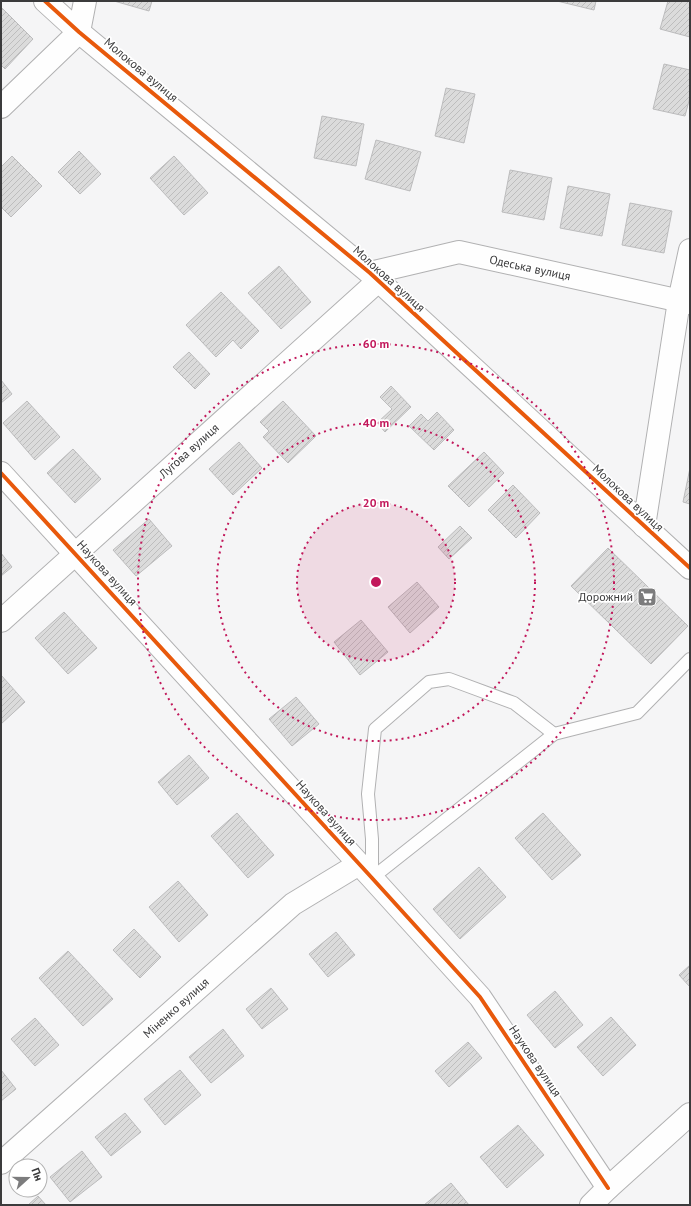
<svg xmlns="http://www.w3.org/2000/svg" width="691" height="1206" viewBox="0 0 691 1206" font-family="'PT Sans',sans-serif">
  <defs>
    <pattern id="building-hatch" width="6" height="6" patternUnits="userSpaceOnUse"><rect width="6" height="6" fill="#dbdbdb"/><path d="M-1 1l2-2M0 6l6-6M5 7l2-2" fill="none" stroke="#bdbdbd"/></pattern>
  </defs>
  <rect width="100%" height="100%" fill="#f5f5f6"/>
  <!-- building -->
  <g fill="url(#building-hatch)" stroke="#bcbcbd">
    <polygon points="114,1 152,1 149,11"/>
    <polygon points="557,1 596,1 594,10"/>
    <polygon points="668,1 690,1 690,37 660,29"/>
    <polygon points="1,7 33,39 5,69 1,65"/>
    <polygon points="664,64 690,70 690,97 685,116 653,109"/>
    <polygon points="446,88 475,94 464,143 435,136"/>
    <polygon points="322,116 364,124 356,166 314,158"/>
    <polygon points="376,140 421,152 410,191 365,179"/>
    <polygon points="79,151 101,174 80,194 58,172"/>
    <polygon points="12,156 42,186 11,217 1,207 1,167"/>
    <polygon points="174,156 208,193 184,215 150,178"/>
    <polygon points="510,170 552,178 544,220 502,212"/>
    <polygon points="568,186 610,194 602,236 560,228"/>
    <polygon points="630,203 672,211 664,253 622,245"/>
    <polygon points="279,266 311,302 281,329 248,293"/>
    <polygon points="221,292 259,331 241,349 233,340 216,357 186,325"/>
    <polygon points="189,352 210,374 195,389 173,367"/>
    <polygon points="1,380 12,394 1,403"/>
    <polygon points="391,386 411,407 385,432 377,423 392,409 380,397"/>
    <polygon points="27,401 60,437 35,460 3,423"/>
    <polygon points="283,401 316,436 288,463 263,437 269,431 260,422"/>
    <polygon points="437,412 454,430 434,450 409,426 421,414 428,421"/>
    <polygon points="239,442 262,468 233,495 209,469"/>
    <polygon points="73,449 101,479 75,503 47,473"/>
    <polygon points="484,452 504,473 469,507 448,486"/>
    <polygon points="690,468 690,504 683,502"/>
    <polygon points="513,485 540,513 516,538 488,510"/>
    <polygon points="149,519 172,546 136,576 113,550"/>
    <polygon points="460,526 472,538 449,559 438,547"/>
    <polygon points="608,548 688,626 651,664 571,586"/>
    <polygon points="1,553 12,567 1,576"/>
    <polygon points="417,582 439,607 410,633 388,607"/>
    <polygon points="64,612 97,648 68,674 35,638"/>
    <polygon points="361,620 388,652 360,675 334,642"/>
    <polygon points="1,675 25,702 1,724"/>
    <polygon points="296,697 319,724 292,746 269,719"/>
    <polygon points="189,755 209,778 177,805 158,782"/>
    <polygon points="237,813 274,855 248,878 211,836"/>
    <polygon points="543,813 581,855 552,880 515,838"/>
    <polygon points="479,867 506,897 460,939 433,909"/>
    <polygon points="178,881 208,915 179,942 149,907"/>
    <polygon points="134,929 161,957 140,978 113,950"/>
    <polygon points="336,932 355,955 328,977 309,954"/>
    <polygon points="68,951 113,999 83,1026 39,978"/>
    <polygon points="690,965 690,987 679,975"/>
    <polygon points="271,988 288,1009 262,1029 246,1009"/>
    <polygon points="555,991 583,1025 555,1048 527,1015"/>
    <polygon points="611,1017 636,1045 603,1076 577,1047"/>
    <polygon points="35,1018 59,1045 35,1066 11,1039"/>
    <polygon points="223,1029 244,1056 211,1083 189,1057"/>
    <polygon points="468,1042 482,1058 449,1087 435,1071"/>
    <polygon points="1,1070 16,1089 1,1101"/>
    <polygon points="180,1070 201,1095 165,1125 144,1099"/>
    <polygon points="125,1113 141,1132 111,1156 95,1137"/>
    <polygon points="518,1125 544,1155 507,1188 480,1157"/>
    <polygon points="82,1151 102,1177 70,1202 50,1177"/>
    <polygon points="451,1183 469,1205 424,1205"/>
    <polygon points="38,1196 46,1205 28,1205"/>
  </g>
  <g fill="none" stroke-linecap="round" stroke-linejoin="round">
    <!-- lane casing -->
    <g stroke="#b1b1b2" stroke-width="14">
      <g id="lane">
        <polyline points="372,878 554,734 637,713 690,659"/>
        <polyline points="372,878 372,839 368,794 375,729 429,682 449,679 514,703 554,734"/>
      </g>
    </g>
    <!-- street casing -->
    <g stroke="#b1b1b2" stroke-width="24">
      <g id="street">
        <polyline points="79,32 85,1"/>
        <polyline points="370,273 459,252 690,303"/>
        <polyline points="1,473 372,878 480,997 608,1188"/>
        <polyline points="644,526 679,301 690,250"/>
        <polyline points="1,621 378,281"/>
        <polyline points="1,1163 293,904 359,864"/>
        <polyline points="591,1205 608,1188 690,1114"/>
      </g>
    </g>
    <!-- secondary casing -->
    <g stroke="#b1b1b2" stroke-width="24">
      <g id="secondary">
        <polyline points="45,1 79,32 370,273 690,568"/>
        <polyline points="1,107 79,32"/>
      </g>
    </g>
    <!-- lane -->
    <use href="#lane" stroke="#fefefe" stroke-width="12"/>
    <!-- street -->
    <use href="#street" stroke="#fefefe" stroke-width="22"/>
    <!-- secondary -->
    <use href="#secondary" stroke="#fefefe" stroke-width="22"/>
    <!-- cycleway casing -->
    <g stroke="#fff" stroke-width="6">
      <g id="cycleway">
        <polyline points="45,1 79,32 370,273 690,568"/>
        <polyline points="1,473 372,878 480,997 608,1188"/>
      </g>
    </g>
    <!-- cycleway -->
    <use href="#cycleway" stroke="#e8590c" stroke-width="4"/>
  </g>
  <!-- distance rings -->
  <circle cx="376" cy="582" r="79" fill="#c2185b" fill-opacity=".12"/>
  <g fill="none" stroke="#c2185b" stroke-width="2" stroke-dasharray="2 4">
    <circle cx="376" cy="582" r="79"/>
    <circle cx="376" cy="582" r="159"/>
    <circle cx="376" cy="582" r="238"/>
  </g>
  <!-- icons -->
  <defs>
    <g id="supermarket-square" transform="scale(1)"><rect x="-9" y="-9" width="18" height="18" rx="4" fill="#7c7c7d" stroke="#fff"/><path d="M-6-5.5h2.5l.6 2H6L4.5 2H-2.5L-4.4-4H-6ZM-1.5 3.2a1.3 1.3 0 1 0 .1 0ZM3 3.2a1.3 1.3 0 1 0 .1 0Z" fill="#fff"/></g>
  </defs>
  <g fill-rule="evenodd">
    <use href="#supermarket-square" x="647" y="597"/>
  </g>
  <g text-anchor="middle" stroke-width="3.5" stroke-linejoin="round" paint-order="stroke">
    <!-- street labels -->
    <g font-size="12" fill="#3b3b3c" stroke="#fff">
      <text transform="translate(141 70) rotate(40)" y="4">Молокова вулиця</text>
      <text transform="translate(530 268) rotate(12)" y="4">Одеська вулиця</text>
      <text transform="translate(389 279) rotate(42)" y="4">Молокова вулиця</text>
      <text transform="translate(189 451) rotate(-42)" y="4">Лугова вулиця</text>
      <text transform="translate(628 498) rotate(43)" y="4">Молокова вулиця</text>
      <text transform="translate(107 573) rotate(48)" y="4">Наукова вулиця</text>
      <text transform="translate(326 813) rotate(48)" y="4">Наукова вулиця</text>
      <text transform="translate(176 1008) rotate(-42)" y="4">Міненко вулиця</text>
      <text transform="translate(535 1061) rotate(56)" y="4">Наукова вулиця</text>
    </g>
    <!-- poi labels -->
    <g font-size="12" fill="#3b3b3c" stroke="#fff" text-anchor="end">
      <text x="633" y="601">Дорожний</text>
    </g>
  </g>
  <circle cx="376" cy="582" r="6" fill="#c2185b" stroke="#fff" stroke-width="2"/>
  <g font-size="12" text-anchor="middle" font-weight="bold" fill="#c2185b" stroke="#fff" stroke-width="3.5" stroke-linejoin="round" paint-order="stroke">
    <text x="376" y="348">60 m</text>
    <text x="376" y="427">40 m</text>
    <text x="376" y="507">20 m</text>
  </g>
  <!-- border -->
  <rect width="691" height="1206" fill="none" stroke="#3b3b3c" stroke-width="4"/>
  <!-- north arrow -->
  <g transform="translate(28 1178) rotate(69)"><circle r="19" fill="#ffffff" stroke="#b1b1b1"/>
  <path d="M0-3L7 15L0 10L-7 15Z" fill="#7c7c7d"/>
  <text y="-6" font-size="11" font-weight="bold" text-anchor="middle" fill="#3b3b3c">Пн</text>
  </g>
</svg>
